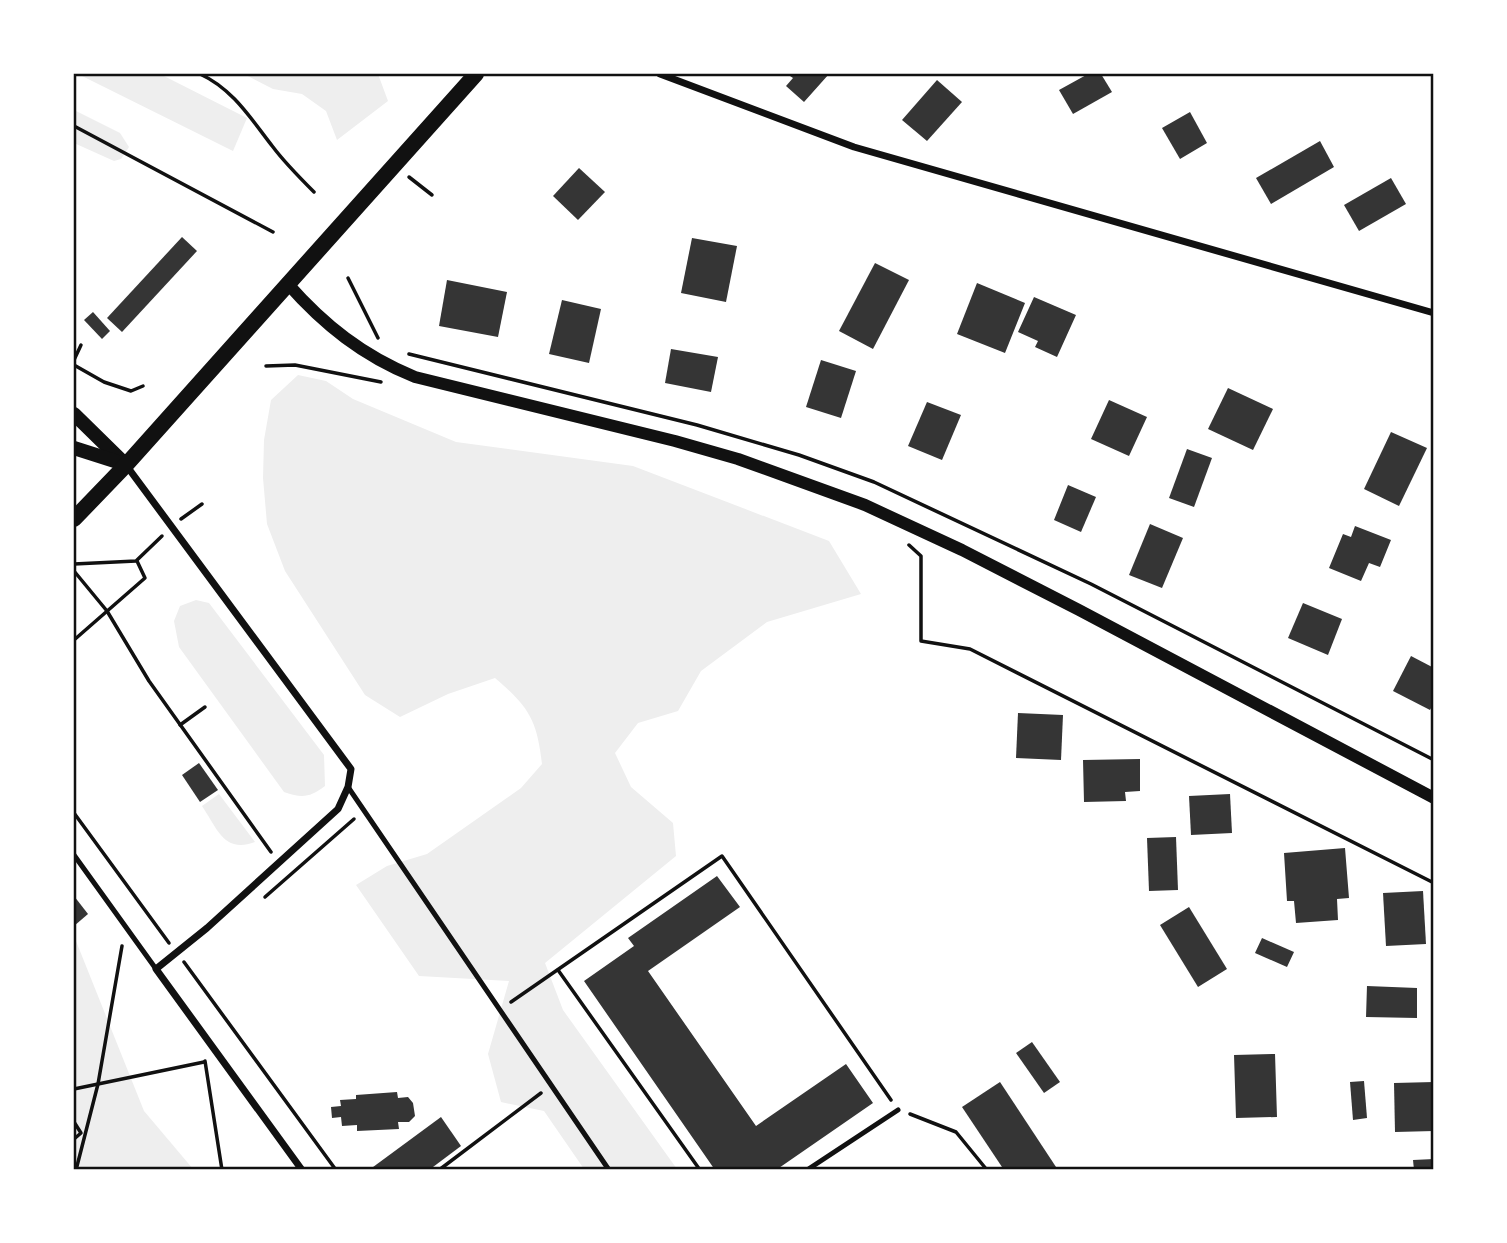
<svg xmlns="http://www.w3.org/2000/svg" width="1507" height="1243" viewBox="0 0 1507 1243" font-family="Merriweather,serif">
  <rect width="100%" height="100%" fill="#fff"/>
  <!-- green -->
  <g fill="#eee">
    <polygon points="78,74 160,74 247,118 233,151"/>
    <polygon points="244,74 378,74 388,101 337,140 326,111 302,94 273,89"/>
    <polygon points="74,110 120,133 129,147 121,159 114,161 74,143"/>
    <path d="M298,375L326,381L353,399L456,442L633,466L829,541L861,594L767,622L701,671L678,711L638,723L615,753L631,787L673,823L676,856L545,963L563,1010L677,1169H584L544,1111L501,1102L488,1054L509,981L419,976L356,885L387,866L427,854L521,788L542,764C537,720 529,707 495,678L448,694L400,717L365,695L285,571L267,524L263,478L264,440L271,400Z"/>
    <path d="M196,600L209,603L324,755L325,786C309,798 302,798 284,792L179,647L174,621L180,606Z"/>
    <path d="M219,794L255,842C224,854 217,828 202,806Z"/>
    <polygon points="74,936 144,1111 193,1169 74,1169"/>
  </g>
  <!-- building -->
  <g fill="#353535">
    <polygon points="787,74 829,74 804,102 786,86 793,78"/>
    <polygon points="1088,74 1101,74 1112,92 1073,114 1059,90"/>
    <polygon points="937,80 962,102 927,141 902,120"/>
    <polygon points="1190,112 1207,143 1180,159 1162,128"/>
    <polygon points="1320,141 1334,167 1271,204 1256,178"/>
    <polygon points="579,168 605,192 578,220 553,196"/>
    <polygon points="1391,178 1406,204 1359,231 1344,205"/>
    <polygon points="182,237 197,251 122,332 107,318"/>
    <polygon points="692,238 737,246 726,302 681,293"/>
    <polygon points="875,263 909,280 873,349 839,331"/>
    <polygon points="447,280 507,292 498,337 439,326"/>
    <polygon points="977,283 1025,303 1005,353 957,334"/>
    <polygon points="1034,297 1076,315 1057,357 1035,347 1038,341 1018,332"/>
    <polygon points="562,300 601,309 589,363 549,354"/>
    <polygon points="93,312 110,331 102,339 84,320"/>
    <polygon points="671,349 718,357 711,392 665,383"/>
    <polygon points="821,360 856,371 841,418 806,407"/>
    <polygon points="1228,388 1273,409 1253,450 1208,429"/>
    <polygon points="1109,400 1147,417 1129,456 1091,439"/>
    <polygon points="927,402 961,415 942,460 908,446"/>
    <polygon points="1391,432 1427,448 1399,506 1364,489"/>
    <polygon points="1187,449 1212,458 1194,507 1169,498"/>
    <polygon points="1068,485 1096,497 1081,532 1054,520"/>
    <polygon points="1150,524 1183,538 1162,588 1129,575"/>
    <polygon points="1355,526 1391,540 1380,567 1369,563 1361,581 1329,568 1343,534 1351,537"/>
    <polygon points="1303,603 1342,619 1328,655 1288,638"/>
    <polygon points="1411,656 1434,668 1434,703 1430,710 1393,691"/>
    <polygon points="1018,713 1063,715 1061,760 1016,758"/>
    <polygon points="1140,759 1140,791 1125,792 1126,801 1084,802 1083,760"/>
    <polygon points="199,763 218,790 200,802 182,775"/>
    <polygon points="1230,794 1232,833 1191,835 1189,796"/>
    <polygon points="1176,837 1178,890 1149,891 1147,838"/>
    <polygon points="1345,848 1349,898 1337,899 1338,920 1296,923 1294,901 1287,901 1284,853"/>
    <polygon points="717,876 740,907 648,971 756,1126 846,1064 873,1103 776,1170 715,1170 584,981 634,946 628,938"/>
    <polygon points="1423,891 1426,944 1386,946 1383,893"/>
    <polygon points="74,896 88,914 74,926"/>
    <polygon points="1189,907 1227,969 1198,987 1160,925"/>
    <polygon points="1262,938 1294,952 1287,967 1255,953"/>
    <polygon points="1367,986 1417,988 1417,1018 1366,1017"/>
    <polygon points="1032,1042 1060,1082 1044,1093 1016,1053"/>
    <polygon points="1275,1054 1277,1117 1236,1118 1234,1055"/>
    <polygon points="1364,1081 1367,1118 1353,1120 1350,1082"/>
    <polygon points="1000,1082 1058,1170 1004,1170 962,1107"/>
    <polygon points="1434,1082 1434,1131 1395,1132 1394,1083"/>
    <polygon points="397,1092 398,1098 408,1097 413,1103 415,1116 409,1122 398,1122 399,1129 357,1131 357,1125 342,1126 341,1117 332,1118 331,1107 341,1106 340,1100 356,1099 356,1095"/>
    <polygon points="441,1117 461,1146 429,1170 369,1170"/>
    <polygon points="1434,1159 1434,1170 1414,1170 1413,1160"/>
  </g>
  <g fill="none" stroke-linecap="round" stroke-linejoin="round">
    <!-- path -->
    <g stroke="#111" stroke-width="3.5">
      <path d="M200,74C233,89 251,119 273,147C285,163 300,178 314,192"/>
      <polyline points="74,126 273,232"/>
      <polyline points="409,177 432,195"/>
      <polyline points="348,278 378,338"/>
      <polyline points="409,354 697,425 799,455 874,482 1091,584 1434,760"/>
      <polyline points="74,360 81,345"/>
      <polyline points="74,365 104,382 131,391 143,386"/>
      <polyline points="266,366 295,365 381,382"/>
      <polyline points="181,519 202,504"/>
      <polyline points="909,545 921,556 921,641 970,649 1434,883"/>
      <polyline points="74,564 136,561 162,536"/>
      <polyline points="74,571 107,611 149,681 271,852"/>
      <polyline points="74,640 145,578 137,561"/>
      <polyline points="180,725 205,707"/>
      <polyline points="74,813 169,943"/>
      <polyline points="265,897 354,819"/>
      <polyline points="184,962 336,1170"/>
      <polyline points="558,970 700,1170"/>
      <polyline points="511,1002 722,856 891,1100"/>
      <polyline points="205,1061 222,1170"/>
      <polyline points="74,1089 204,1062"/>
      <polyline points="910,1114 956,1132 987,1170"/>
      <polyline points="74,1122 81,1133 74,1139"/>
      <polyline points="76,1170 98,1084 122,946"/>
      <polyline points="439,1170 541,1093"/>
    </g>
    <!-- service -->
    <g stroke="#111" stroke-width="5">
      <polyline points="348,787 609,1170"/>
      <polyline points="74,855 156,969"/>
      <polyline points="807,1170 898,1110"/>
    </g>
    <!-- minor -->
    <g stroke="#111" stroke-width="7">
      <polyline points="660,74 854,147 1434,313"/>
      <polyline points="126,465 351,769 348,787 338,809 207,928 156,969 302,1170"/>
    </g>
    <!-- tertiary -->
    <path stroke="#111" stroke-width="12" d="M287,283C324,325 363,356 415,377L675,441L738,459L865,505L962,550L1079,610L1434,798"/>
    <!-- secondary -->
    <g stroke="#111" stroke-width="14">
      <polyline points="74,414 126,465"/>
      <polyline points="74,448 121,463"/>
    </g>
    <!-- primary -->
    <polyline stroke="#111" stroke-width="16" points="74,519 126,465 476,74"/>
  </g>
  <!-- border -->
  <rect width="1507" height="1243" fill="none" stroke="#ffffff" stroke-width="150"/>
  <rect x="75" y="75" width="1357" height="1093" fill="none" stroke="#111" stroke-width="2.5"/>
</svg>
